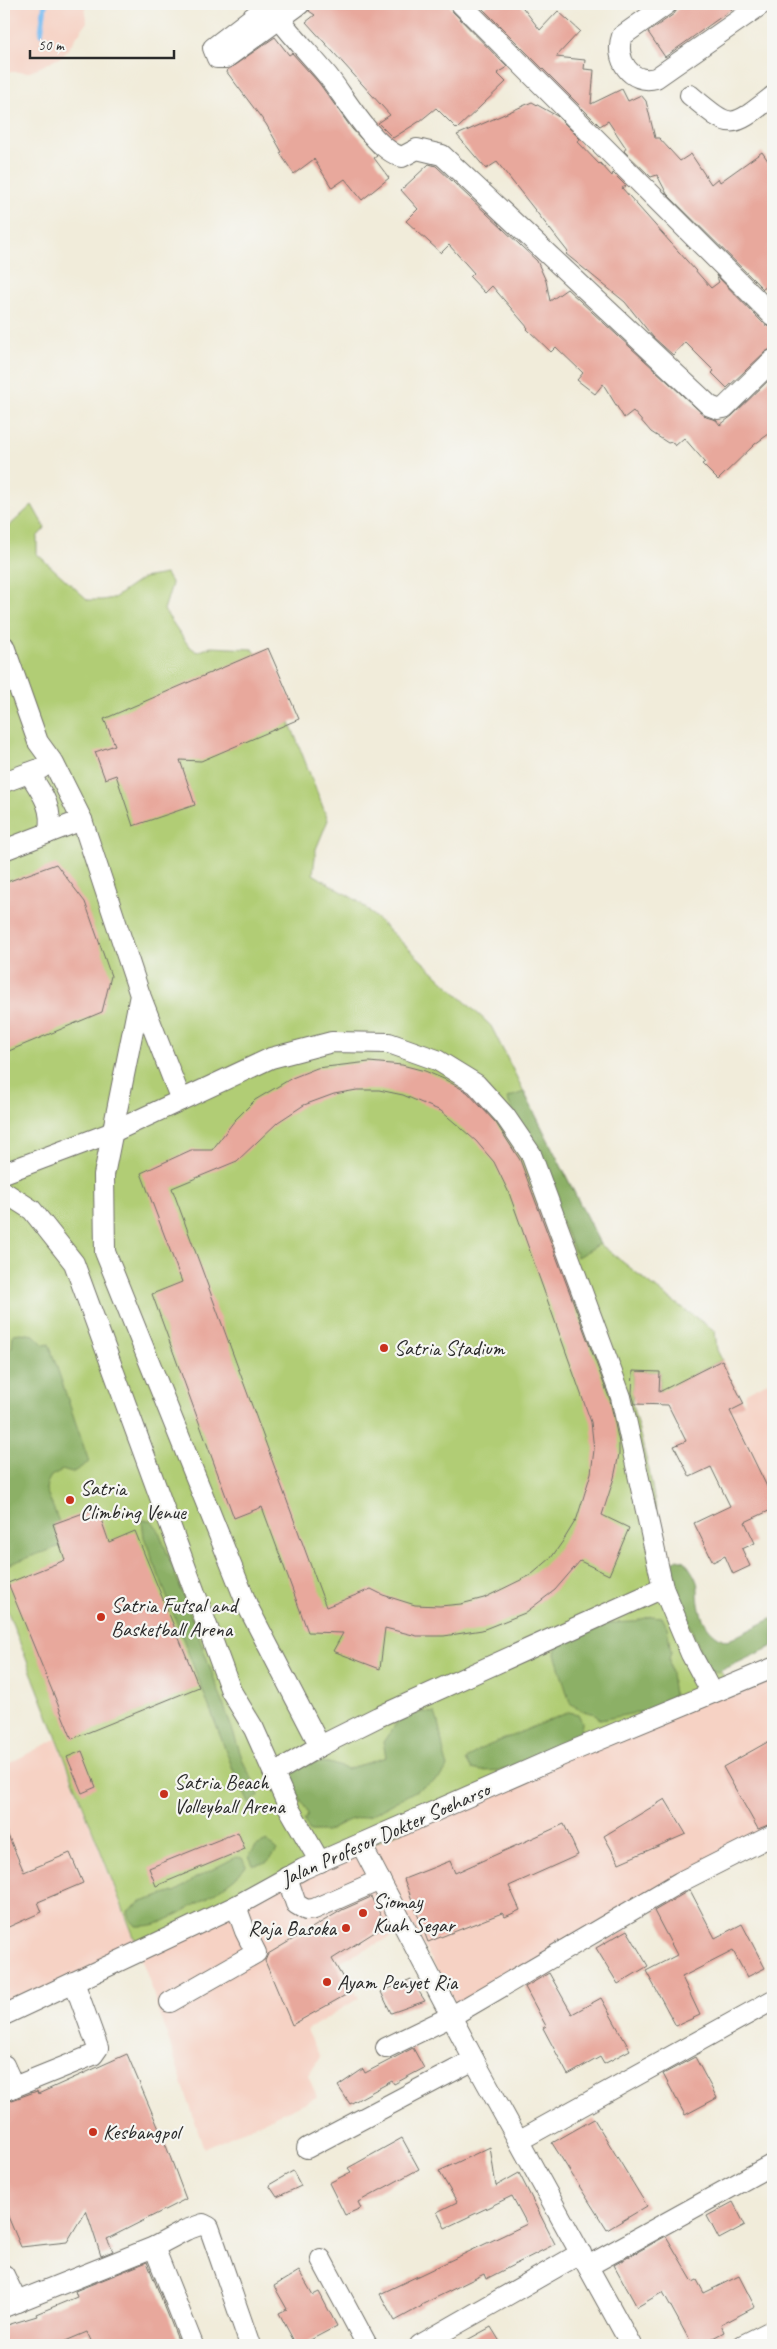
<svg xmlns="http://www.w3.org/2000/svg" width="777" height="2349" viewBox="0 0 777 2349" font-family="Caveat,sans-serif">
  <rect width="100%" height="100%" fill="#f6f6f2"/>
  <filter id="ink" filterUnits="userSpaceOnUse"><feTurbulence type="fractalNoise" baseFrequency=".02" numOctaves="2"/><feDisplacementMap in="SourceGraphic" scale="10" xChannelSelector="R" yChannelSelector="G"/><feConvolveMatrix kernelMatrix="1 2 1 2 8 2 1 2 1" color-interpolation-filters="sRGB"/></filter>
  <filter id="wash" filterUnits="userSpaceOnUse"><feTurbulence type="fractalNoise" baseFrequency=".0096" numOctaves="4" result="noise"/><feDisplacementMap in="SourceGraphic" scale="20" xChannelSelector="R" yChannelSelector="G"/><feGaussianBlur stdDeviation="1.12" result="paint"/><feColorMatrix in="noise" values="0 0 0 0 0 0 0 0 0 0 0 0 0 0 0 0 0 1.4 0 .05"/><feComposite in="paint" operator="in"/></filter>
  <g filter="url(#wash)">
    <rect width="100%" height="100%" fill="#f1ecda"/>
    <!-- built -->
    <g fill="#f6d2c4">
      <polygon points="4,4 85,4 87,22 63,56 30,72 10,72 4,67"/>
      <polygon points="773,1379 773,1499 730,1411 744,1404 746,1393"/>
      <polygon points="773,1663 773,1831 459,2009 413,1927 338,1962 359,1998 307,2030 320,2057 308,2075 317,2097 204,2149 139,1950 4,2012 4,1766 56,1739 138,1950"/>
    </g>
    <!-- green -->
    <polygon fill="#b1cd74" stroke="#6e7c50" points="32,505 45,528 37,537 37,554 88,600 102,600 114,598 143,578 166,574 172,584 164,610 188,645 197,652 211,647 252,649 265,661 268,684 290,723 328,820 316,849 313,874 359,902 491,1026 600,1244 667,1297 715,1331 717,1350 722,1360 677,1383 659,1405 660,1372 633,1371 632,1404 649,1470 661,1537 669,1564 714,1661 728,1683 139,1950 4,1602 4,531"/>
    <!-- forest -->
    <g fill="#8cb066" stroke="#5c6e48">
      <polygon points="524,1092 600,1244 577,1257 507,1098"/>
      <polygon points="21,1333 34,1335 44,1345 49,1344 89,1462 72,1473 62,1470 51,1476 47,1483 46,1490 59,1522 63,1545 4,1566 4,1354 12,1347 13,1334"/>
      <path d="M142,1520H151L158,1529C187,1605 216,1681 242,1758C246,1771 256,1782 259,1796L249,1803L234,1772L144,1537Z"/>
      <path d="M677,1559L685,1561C690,1569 699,1580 698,1590C698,1611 704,1633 727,1641L773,1618V1646L718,1672L708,1670L669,1573V1564Z"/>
      <polygon points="652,1616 662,1617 667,1627 671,1652 669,1659 674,1695 650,1710 600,1720 596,1714 583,1711 570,1703 555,1654 556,1648 576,1634 598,1629 609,1623 632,1622"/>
      <path d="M423,1712L435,1713C442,1731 441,1748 448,1767L441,1777L371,1815L349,1820L326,1832H310L304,1821L308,1814C303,1800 291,1791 291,1775L297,1768L314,1762L329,1763L347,1769L386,1757L383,1742L401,1717Z"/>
      <polygon points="569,1712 578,1714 582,1722 581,1733 564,1745 506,1770 482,1771 471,1769 466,1760 478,1750"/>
      <path d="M267,1841L277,1850C271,1860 265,1865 253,1865L249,1856L256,1846Z"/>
      <path d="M236,1857L242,1858L246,1866C236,1883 180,1915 159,1923C152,1926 143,1926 136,1926L130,1919L128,1911L141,1902L177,1891L194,1879Z"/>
    </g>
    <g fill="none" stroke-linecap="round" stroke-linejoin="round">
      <!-- stream -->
      <polyline stroke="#7cbef2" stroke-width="5.5" points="41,33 45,4"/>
    </g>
    <g id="blocks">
      <!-- building -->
      <g fill="#e8a89c" fill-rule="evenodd">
        <polygon points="312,4 449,4 453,12 507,67 497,73 506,82 457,129 436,108 420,121 393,138 378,123 390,115 306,22 315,15 309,11"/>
        <polygon points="488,4 520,4 540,30 558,11 580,31 556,57 585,60 584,69 594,70 591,104 622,89 628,101 641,95 646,101 655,138 659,138 680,161 691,154 711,184 718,178 720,182 762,152 773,168 773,282 763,289 667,194 657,175 651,177 624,151 626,148 608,121 600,126 482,8"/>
        <polygon points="681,4 739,4 665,57 648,32 674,14"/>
        <polygon points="275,37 289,55 292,53 319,83 352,129 377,156 374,158 389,178 362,200 345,179 332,188 314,159 294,174 280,153 282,152 266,124 226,71"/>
        <polygon points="532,102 557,116 580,139 577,141 599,164 600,163 612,176 613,173 626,186 622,188 711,288 719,282 716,275 765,325 773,328 773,348 765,352 727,388 712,373 714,371 685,342 673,355 653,337 625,302 566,254 568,252 497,162 486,169 457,135"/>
        <polygon points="429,164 436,166 537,261 546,281 550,301 567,289 706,417 716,420 720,425 732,416 773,376 773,431 755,444 718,480 702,464 705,462 684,438 675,446 672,442 668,443 651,432 633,411 624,418 603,384 595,394 577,380 583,373 556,347 551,352 527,329 528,328 492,286 485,293 470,277 474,273 449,245 441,253 406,221 418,209 401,190"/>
        <polygon points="268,648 299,719 201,761 180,760 195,805 133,826 116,775 105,779 95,752 115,745 104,719"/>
        <polygon points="56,864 85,902 111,976 102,1012 4,1053 4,883"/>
        <path d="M369,1062L402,1065L425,1071L444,1079L467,1092L496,1123L520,1160L610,1400L619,1443V1454L614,1478L602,1515L629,1528L609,1575L580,1561L555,1590L525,1613L482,1630L444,1636H417L385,1628L380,1669L333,1651L343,1633L308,1632L262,1507L234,1518L152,1294L182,1282L141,1173L191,1150H212L235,1120L255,1100L292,1078L317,1068ZM357,1090H379L403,1095L441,1111L476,1141L494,1162L509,1193L591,1422L594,1450L591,1473L577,1518L563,1541L551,1558L531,1575L484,1598L461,1604L440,1606L415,1605L383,1595L371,1589L326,1607L172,1188L237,1161L278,1122L304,1105L334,1094Z"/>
        <polygon points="722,1360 744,1404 730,1411 773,1499 773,1509 745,1522 755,1543 742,1549 750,1566 733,1574 725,1556 713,1562 694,1523 730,1506 711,1467 690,1477 674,1446 686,1441 668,1405 635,1404 632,1393 633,1371 660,1372 659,1392"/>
        <polygon points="97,1508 109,1542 135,1531 199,1687 72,1739 8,1583 65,1560 53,1524"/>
        <polygon points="773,1739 773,1823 758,1829 723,1767"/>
        <polygon points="82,1751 96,1787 82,1793 67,1757"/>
        <polygon points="665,1799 686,1834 619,1863 604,1836"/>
        <polygon points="564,1824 578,1855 509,1886 520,1910 505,1917 502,1913 428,1942 404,1879 450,1861 455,1873"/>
        <polygon points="4,1826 24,1872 70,1853 83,1883 38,1902 42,1912 4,1929"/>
        <polygon points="238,1832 245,1849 156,1886 149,1868"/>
        <polygon points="690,1890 715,1938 742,1924 765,1968 747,1977 733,1951 682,1977 700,2015 676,2026 646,1971 677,1955 654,1911"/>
        <polygon points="371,1897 386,1925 332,1959 351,1992 292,2025 265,1961 268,1954 342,1910"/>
        <polygon points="627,1930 648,1966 618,1984 596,1948"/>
        <polygon points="549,1973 572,2014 601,1998 630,2050 604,2064 600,2057 568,2075 543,2028 546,2026 525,1987"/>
        <polygon points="411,1979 425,2001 391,2013 381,1992"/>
        <polygon points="413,2048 424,2068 394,2084 392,2081 350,2104 338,2086 363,2069 365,2073"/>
        <polygon points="127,2054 165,2143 186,2199 107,2239 113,2251 101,2256 86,2210 67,2242 21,2247 4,2207 4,2103 37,2091 38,2094"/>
        <polygon points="695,2057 717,2098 685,2115 663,2074"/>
        <polygon points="594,2119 647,2206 607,2230 552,2143"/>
        <polygon points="402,2138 419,2169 358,2202 361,2208 345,2215 329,2183 351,2172 348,2168"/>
        <polygon points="490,2147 496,2186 519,2173 555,2244 486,2279 484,2274 421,2305 422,2306 395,2321 380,2294 527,2224 512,2196 445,2228 437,2212 457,2202 439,2171"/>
        <polygon points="293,2171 301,2186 277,2197 269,2185"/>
        <polygon points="733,2202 745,2225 719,2239 707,2216"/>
        <polygon points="666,2236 693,2282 697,2280 704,2293 739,2276 755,2307 721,2325 724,2332 700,2345 692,2345 663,2292 637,2307 614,2265"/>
        <polygon points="147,2262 180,2345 93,2345 87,2332 56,2345 4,2345 4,2326 37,2316 36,2314 77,2297 75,2291"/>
        <polygon points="299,2271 313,2295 319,2292 337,2326 301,2345 296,2345 279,2313 287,2309 274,2286"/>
        <polygon points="491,2327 502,2345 458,2345"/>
      </g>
    </g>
  </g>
  <g filter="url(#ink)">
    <use href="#blocks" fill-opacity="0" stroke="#706f68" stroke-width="1"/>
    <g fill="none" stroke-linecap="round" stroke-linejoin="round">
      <!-- minor casing -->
      <g stroke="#706f68" stroke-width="22">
        <g id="minor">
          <polyline points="270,4 213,48 217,58 226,58 300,4"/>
          <polyline points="461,4 773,316"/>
          <path d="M667,4L622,36C614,58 630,85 656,78L762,4"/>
          <path d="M269,5C286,30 308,52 328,76C346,99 374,149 402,157L417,149L442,155L710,406L718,409L724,408L773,360"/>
          <path d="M690,95C732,130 730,130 773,96"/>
          <polyline points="4,646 38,742 54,764 82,820 140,995 104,1175 105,1252 248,1607 320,1746"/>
          <path d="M29,773C41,791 55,810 48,833"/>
          <polyline points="4,782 42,768"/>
          <polyline points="4,850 82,820"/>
          <polyline points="140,995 181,1100"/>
          <polyline points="4,1173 113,1132 271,1058 332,1042 389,1043 437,1060 476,1084 505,1116 531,1154 621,1397 663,1588 691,1654 712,1693"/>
          <polyline points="4,1192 32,1210 74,1263 231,1691 254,1729 290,1810 320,1862"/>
          <polyline points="274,1773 320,1746 378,1717 663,1588"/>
          <polyline points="361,1844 474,2060 631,2345"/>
          <polyline points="287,1877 296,1904 306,1910 314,1909 380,1880"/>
          <polyline points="170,2002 256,1953 245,1931 236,1906"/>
          <polyline points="4,2015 236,1906 303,1869 565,1754 773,1668"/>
          <polyline points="386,2048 452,2016 680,1882 773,1835"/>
          <polyline points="4,2065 14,2087"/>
          <polyline points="4,2091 93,2055 98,2048 74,1982"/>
          <polyline points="520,2140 773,2000"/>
          <polyline points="307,2148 474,2060"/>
          <polyline points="154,2247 193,2345"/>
          <polyline points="321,2259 367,2345"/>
          <polyline points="588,2266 773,2164"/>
          <polyline points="4,2275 17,2302"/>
          <polyline points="4,2307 154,2247 186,2230 203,2224 209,2227 215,2244 250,2345"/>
          <polyline points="420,2345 581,2253"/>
          <polyline points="743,2345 773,2330"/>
        </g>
      </g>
      <!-- minor -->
      <use href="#minor" stroke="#fff" stroke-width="20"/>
    </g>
  </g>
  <!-- markers -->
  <g fill="#c8321e" stroke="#f6f6f2" stroke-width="2">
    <circle cx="384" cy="1348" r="5"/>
    <circle cx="70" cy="1500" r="5"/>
    <circle cx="101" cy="1617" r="5"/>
    <circle cx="164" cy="1794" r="5"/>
    <circle cx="363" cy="1913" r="5"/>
    <circle cx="346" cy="1928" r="5"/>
    <circle cx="327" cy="1982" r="5"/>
    <circle cx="93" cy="2132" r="5"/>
  </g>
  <g text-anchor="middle" stroke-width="4.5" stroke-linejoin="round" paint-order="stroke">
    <!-- poi labels -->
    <g font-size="21" fill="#2b2b2b" stroke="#f6f6f2" text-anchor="start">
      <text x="394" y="1355">Satria Stadium</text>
      <text x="80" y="1495">Satria<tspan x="80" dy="24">Climbing Venue</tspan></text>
      <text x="111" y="1612">Satria Futsal and<tspan x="111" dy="24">Basketball Arena</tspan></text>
      <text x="174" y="1789">Satria Beach<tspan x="174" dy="24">Volleyball Arena</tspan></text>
      <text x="373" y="1908">Siomay<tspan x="373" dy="24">Kuah Segar</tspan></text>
      <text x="336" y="1935" text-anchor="end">Raja Basoka</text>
      <text x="337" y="1989">Ayam Penyet Ria</text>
      <text x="103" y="2139">Kesbangpol</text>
    </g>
    <!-- street labels -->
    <g font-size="21" fill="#2b2b2b" stroke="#f6f6f2">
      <text transform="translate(385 1834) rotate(-24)" y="7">Jalan Profesor Dokter Soeharso</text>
    </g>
  </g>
  <!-- margin -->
  <rect width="777" height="2349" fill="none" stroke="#f6f6f2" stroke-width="20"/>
  <!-- scale -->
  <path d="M30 50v8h144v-8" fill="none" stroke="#2b2b2b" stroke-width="2.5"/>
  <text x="38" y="50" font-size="15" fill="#2b2b2b" stroke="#f6f6f2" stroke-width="4" paint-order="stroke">50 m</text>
</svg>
